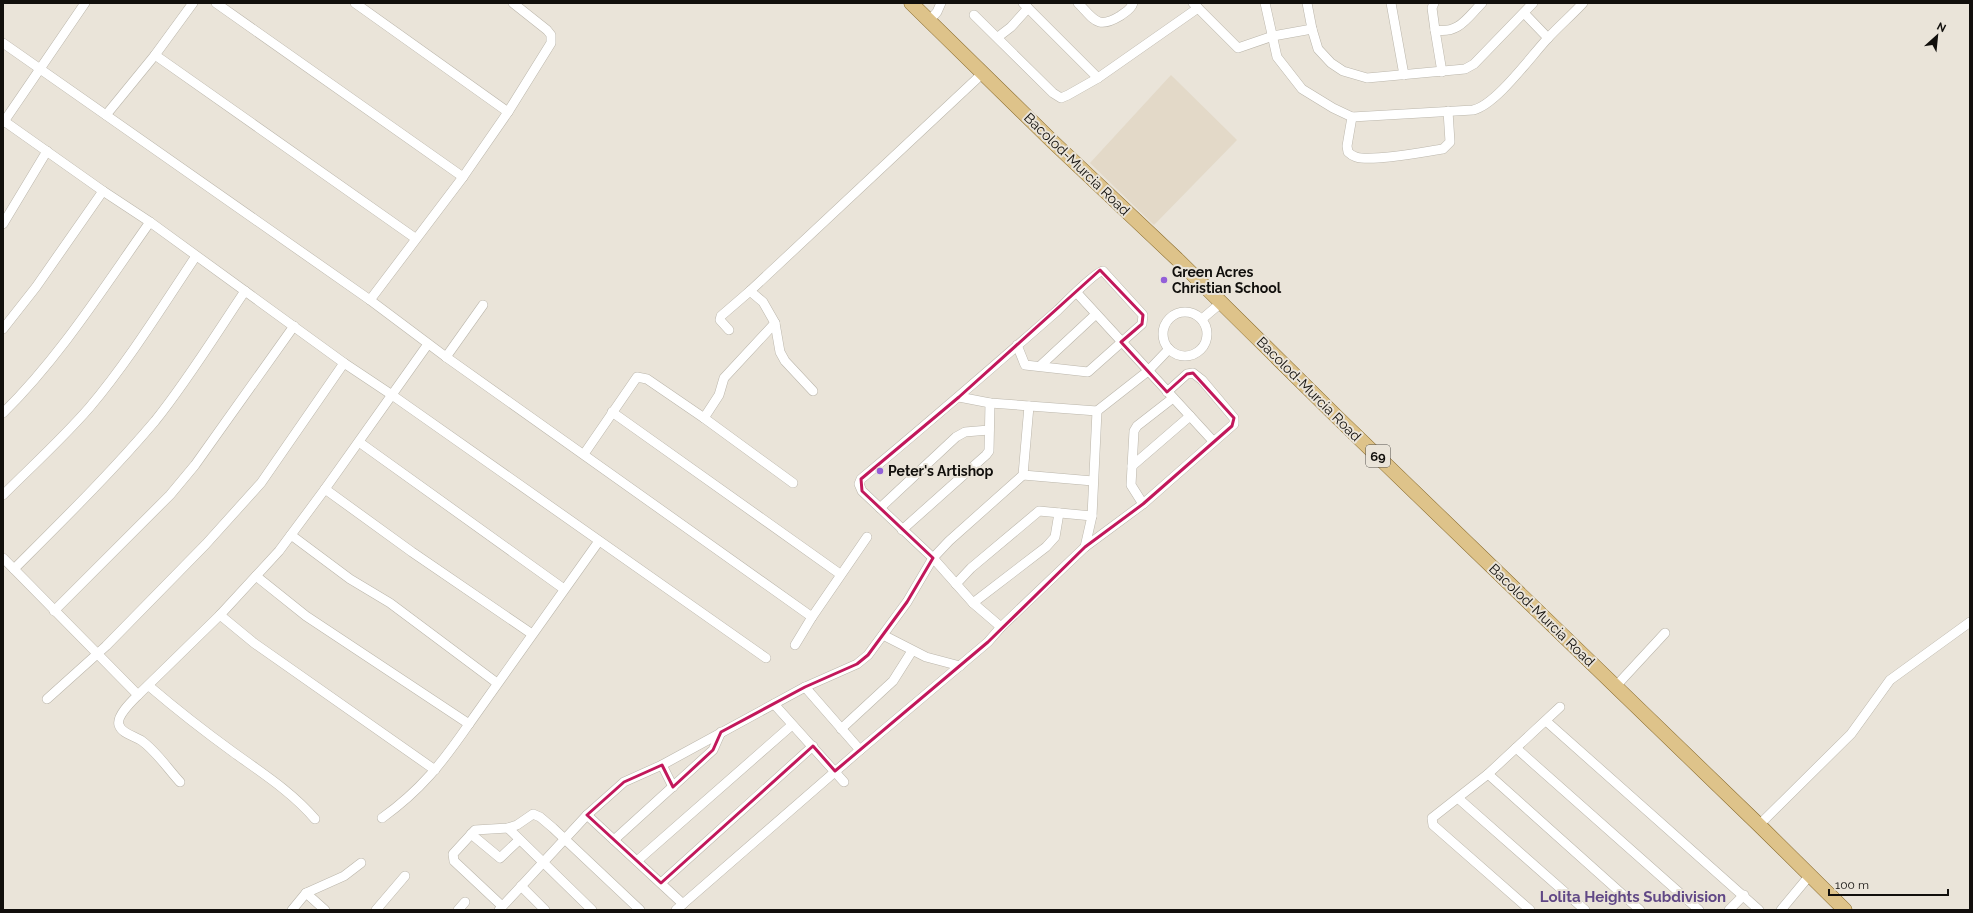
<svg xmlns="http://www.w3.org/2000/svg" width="1973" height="913" viewBox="0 0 1973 913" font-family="Raleway,sans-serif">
  <rect width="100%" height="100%" fill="#eae4d9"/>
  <!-- built -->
  <polygon fill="#e3d9c8" points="1171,75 1237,140 1154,225 1090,163"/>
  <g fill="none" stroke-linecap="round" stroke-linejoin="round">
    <!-- minor casing -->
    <g stroke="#bbb6ab" stroke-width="10">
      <g id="minor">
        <polyline points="216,3 463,177"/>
        <polyline points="355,3 508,112"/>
        <polyline points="1023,3 1098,78"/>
        <path d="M1078,3C1094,19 1097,30 1120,16C1125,12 1131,10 1133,3"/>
        <polyline points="1193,3 1238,48 1273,36 1312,29 1318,49 1331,63 1343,71 1367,78 1465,69 1474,64 1533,3"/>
        <path d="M1265,3L1277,57L1302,89L1333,108L1352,117L1473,110C1496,105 1531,56 1548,38C1559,26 1572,15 1583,3"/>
        <polyline points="1307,3 1312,29"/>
        <polyline points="1391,3 1404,75"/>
        <polyline points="1434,3 1432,8 1435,30"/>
        <polyline points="1524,13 1548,38"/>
        <polyline points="974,15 1053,93 1061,98 1068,95 1098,78 1198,8"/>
        <polyline points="929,21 937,12 941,3"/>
        <polyline points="998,37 1011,27 1028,8"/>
        <polyline points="3,43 370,300 446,357 812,617 867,537"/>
        <polyline points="155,55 415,238"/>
        <path d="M1442,72L1435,30C1459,34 1467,18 1482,3"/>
        <polyline points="106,115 155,55 193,3"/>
        <path d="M1352,117L1347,146L1348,152C1350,154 1353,156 1356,157C1372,162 1423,152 1443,149L1450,142L1448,111"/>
        <polyline points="4,121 103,191 150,222 344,363 392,395 766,658"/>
        <polyline points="3,123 85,3"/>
        <polyline points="3,224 47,151"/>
        <polyline points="750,291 983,73"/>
        <polyline points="1077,293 1213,441"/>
        <polyline points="370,300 463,177 508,112 551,43 551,35 547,30 513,3"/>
        <circle cx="1185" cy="334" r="22"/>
        <polyline points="1202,319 1222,302"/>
        <polyline points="3,329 36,287 103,191"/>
        <polyline points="729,330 720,320 721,316 750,291 763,302 775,323 780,352 785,361 813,391"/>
        <polyline points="446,357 483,305"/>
        <polyline points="1040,366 1096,314"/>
        <polyline points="959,397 990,403 1097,411 1148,371 1169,349"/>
        <polyline points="612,412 840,574"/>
        <path d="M3,413C60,357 104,287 150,222"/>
        <polyline points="704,418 793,483"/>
        <polyline points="359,442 564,589"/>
        <polyline points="584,454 637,377 647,379 704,418 719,395 724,378 775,323"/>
        <polyline points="1132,466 1190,416"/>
        <polyline points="1023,475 1093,481"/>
        <polyline points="325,489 412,552 532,634"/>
        <path d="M3,495C32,466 62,439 89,408C128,362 162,307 196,256"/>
        <polyline points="1143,504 1131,485 1134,431 1137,426 1173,398"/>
        <polyline points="880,508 956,437 965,432 989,430"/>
        <polyline points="902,530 986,455 989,451 990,403"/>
        <polyline points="291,535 350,579 390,603 497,683"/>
        <polyline points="1085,547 1092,516 1097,411"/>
        <polyline points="3,558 138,695"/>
        <path d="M14,569C62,521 111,473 155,421C188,380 216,334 245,291"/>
        <path d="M256,576L306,616L469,724C442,763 421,790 382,818"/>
        <polyline points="956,584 971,568 1039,511 1092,516"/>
        <polyline points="973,603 1046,547 1055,537 1059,513"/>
        <polyline points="54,611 170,495 195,465 294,326"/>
        <polyline points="220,615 279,551 325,489 428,344"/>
        <path d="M1001,627L973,603L933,558L862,491L859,484L861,479C927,424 993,367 1058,310C1065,303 1096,271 1103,271L1143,315L1142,324L1088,372L1025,365L1017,345"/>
        <polyline points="883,635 926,657 960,666"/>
        <polyline points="795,645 812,617"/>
        <path d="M149,686C176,709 204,731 233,752C262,773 292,792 315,819"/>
        <polyline points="1616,686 1665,633"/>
        <polyline points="805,687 860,750"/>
        <polyline points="47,699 106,646 206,544 261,483 344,363"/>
        <polyline points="774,704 844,782"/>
        <polyline points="1546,721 1759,910"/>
        <polyline points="469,724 599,541"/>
        <polyline points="841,729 893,681 912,651"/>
        <polyline points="1516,748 1699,910"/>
        <polyline points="662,765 673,787"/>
        <polyline points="1488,774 1640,910"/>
        <path d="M180,782C168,769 156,751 142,741C135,736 122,734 119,725C116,716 133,700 138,695L220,615L254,643L435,770"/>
        <polyline points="1459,799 1585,910"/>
        <polyline points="587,815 683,904"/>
        <polyline points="1759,825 1851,734 1890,680 1970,622"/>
        <polyline points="508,828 592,910"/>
        <polyline points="471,834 500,858 519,840"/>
        <polyline points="614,840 713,750 721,732"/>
        <polyline points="637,861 792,725"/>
        <polyline points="661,883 813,746"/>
        <polyline points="521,886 545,910"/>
        <polyline points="306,893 325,910"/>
        <polyline points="502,906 454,861 453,854 475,830 508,828 517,825 533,814 540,817 553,828 640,910"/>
        <polyline points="292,910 306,893 344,876 361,863"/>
        <polyline points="376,910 405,876"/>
        <polyline points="458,910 465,902"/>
        <polyline points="499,910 587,815 624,782 662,765 805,687 857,664 868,655 907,602 933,558 949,541 1023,475 1029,406"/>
        <polyline points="676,910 860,750 988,642 1001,627 1085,547 1143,504 1234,424 1234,418 1202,380 1193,373 1187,374 1167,392"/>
        <polyline points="1530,910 1433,825 1432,818 1488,774 1560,707"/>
        <polyline points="1729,910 1744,895"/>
        <polyline points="1781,910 1810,875"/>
      </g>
    </g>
    <!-- primary casing -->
    <g stroke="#886a2b" stroke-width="15">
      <polyline id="primary" points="911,3 1053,142 1177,259 1338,418 1759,825 1845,910"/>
    </g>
    <!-- minor -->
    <use href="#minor" stroke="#fff" stroke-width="9"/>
    <!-- primary -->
    <use href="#primary" stroke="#dec38a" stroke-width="14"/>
  </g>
  <!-- marked area -->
  <path fill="none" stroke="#c2185b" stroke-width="3" stroke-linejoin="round" d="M1100,270L1143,315L1142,324L1121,342L1167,392L1187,374L1193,373L1234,418L1232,426L1143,504L1085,547L988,642L835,771L813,746L661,883L587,815L624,782L662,765L673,787L713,750L721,732L805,687L857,664L868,655L907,602L933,558L862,491L861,479L959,397Z"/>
  <!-- markers -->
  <g fill="#935fd8" stroke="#eae4d9" stroke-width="1.5">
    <circle cx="1164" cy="280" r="4"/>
    <circle cx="880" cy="471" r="4"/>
  </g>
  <g text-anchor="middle" stroke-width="4" stroke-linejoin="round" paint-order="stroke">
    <!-- shield labels -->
    <rect fill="#eae4d9" stroke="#524f4a" stroke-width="1" x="1366" y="445" width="24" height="22" rx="3"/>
    <g font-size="13" font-weight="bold" fill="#110f0c">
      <text x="1378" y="461">69</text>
    </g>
    <!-- street labels -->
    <g font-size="14" fill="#110f0c" stroke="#eae4d9">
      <text transform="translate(1077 164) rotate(44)" y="5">Bacolod-Murcia Road</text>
      <text transform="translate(1309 389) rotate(45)" y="5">Bacolod-Murcia Road</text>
      <text transform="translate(1542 615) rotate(44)" y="5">Bacolod-Murcia Road</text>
    </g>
    <!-- poi labels -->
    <g font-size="14" font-weight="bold" fill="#110f0c" stroke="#eae4d9" text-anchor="start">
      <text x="1172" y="277">Green Acres<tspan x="1172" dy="16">Christian School</tspan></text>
      <text x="888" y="476">Peter's Artishop</text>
    </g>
    <!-- neighbourhood labels -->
    <g font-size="15" font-weight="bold" fill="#614886" stroke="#eae4d9">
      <text x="1633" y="902">Lolita Heights Subdivision</text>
    </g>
  </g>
  <!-- border -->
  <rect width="1973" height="913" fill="none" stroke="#110f0c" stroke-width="8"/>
  <!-- north arrow -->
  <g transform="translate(1937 36) rotate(27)" stroke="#eae4d9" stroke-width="3" paint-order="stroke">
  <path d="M0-3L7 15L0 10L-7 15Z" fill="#110f0c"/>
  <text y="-6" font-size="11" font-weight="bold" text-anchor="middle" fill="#110f0c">N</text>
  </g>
  <!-- scale -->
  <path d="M1829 889v6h119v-6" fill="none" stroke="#110f0c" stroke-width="2"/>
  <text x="1835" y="889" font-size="12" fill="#110f0c" stroke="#eae4d9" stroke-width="3" paint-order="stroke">100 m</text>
</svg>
